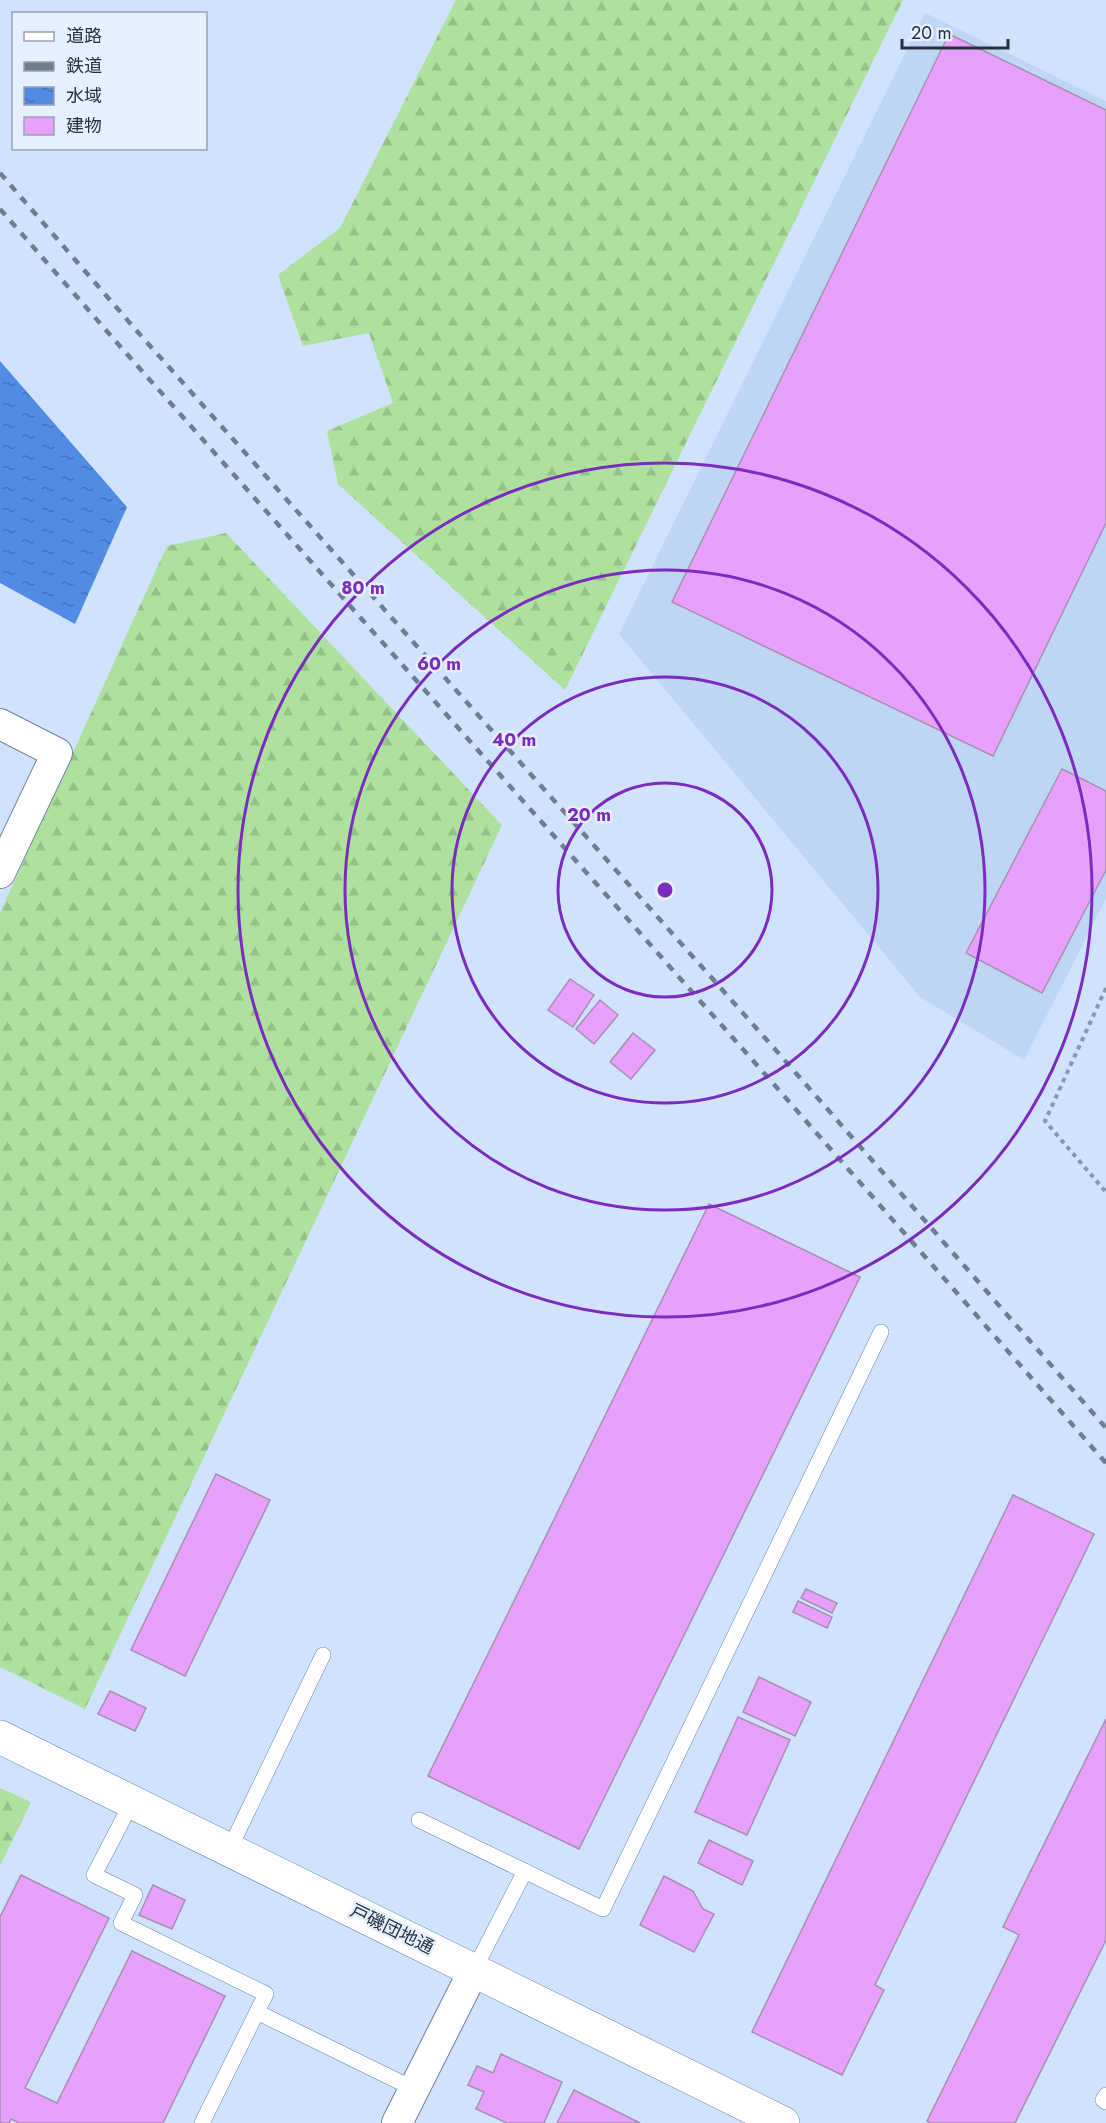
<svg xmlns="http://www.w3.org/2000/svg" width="1106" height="2123" viewBox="0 0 1106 2123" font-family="Jost,'Noto Sans JP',sans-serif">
  <defs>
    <pattern id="forest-firs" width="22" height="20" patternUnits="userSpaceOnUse" patternTransform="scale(1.5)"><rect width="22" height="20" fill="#ade19d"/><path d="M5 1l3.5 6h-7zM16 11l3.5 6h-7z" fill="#95c188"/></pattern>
    <pattern id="water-ripples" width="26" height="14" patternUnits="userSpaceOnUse" patternTransform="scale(1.5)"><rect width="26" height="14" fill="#528be3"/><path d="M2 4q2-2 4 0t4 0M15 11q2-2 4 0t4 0" fill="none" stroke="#4472b9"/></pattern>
  </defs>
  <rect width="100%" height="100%" fill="#d0e2fe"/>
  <!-- built -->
  <polygon fill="#bfd5f5" points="925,13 1106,101 1106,899 1024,1060 920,997 619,634"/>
  <!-- forest -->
  <g fill="url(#forest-firs)">
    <polygon points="456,0 903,0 565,690 338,484 327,431 393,403 369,333 303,346 278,275 340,228"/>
    <polygon points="226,533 502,825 85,1709 0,1667 0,913 167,546"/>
    <polygon points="0,1788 31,1802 0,1866"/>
  </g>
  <!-- water -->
  <polygon fill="url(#water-ripples)" points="0,361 127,507 75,624 0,583"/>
  <!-- building -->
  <g fill="#e7a1fc" stroke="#a88faf" stroke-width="1.5">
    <polygon points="949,34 1106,110 1106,523 993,756 672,602"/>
    <polygon points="1062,769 1106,791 1106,870 1042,993 966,953"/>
    <polygon points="570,979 594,995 573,1027 548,1010"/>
    <polygon points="600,1000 618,1015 594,1044 576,1029"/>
    <polygon points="633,1033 655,1050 631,1079 610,1062"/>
    <polygon points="709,1204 860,1277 579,1849 428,1776"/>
    <polygon points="216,1474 270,1500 185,1676 131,1650"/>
    <polygon points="1013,1495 1094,1534 875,1985 884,1990 842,2075 752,2032"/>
    <polygon points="806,1589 837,1603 832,1613 801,1598"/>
    <polygon points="798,1601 832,1617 827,1628 793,1612"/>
    <polygon points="759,1677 811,1702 795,1736 743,1712"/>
    <polygon points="110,1691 146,1708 135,1731 98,1714"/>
    <polygon points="738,1717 790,1740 747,1835 695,1812"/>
    <polygon points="1106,1719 1106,1940 1015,2123 931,2123 927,2121 1019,1935 1003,1927"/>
    <polygon points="709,1840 753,1861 742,1885 698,1863"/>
    <polygon points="21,1875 109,1918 25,2088 57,2103 132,1951 225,1996 163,2123 19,2123 11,2119 9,2123 0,2123 0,1917"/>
    <polygon points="664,1876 693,1891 703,1909 714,1914 694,1952 640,1925"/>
    <polygon points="153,1885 185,1900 172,1929 139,1915"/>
    <polygon points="501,2054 562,2082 544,2123 507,2123 476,2109 484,2092 468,2085 477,2066 493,2073"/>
    <polygon points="574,2090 640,2123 557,2123"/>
  </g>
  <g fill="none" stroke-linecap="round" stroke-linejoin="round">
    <!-- service casing -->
    <g stroke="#6c81a1" stroke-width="16">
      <g id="service">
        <polyline points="132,1802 94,1875 135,1895 121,1923 266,1994 257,2012"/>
        <polyline points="419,1820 603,1909 881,1332"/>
        <polyline points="229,1850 323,1655"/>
        <polyline points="474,1970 525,1871"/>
        <polyline points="1106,2095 1103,2100 1106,2102"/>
        <polyline points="202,2123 257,2012 414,2089"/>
      </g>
    </g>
    <!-- minor casing -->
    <g stroke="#6c81a1" stroke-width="32">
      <g id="minor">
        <polyline points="0,724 57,753 0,873"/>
        <polyline points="397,2123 474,1970"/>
      </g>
    </g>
    <!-- tertiary casing -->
    <g stroke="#6c81a1" stroke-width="34">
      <polyline id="tertiary" points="0,1737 783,2123"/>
    </g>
    <!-- path -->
    <polyline stroke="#8a98ae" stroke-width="4" stroke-dasharray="4.5 4.5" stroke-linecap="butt" points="1106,988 1045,1121 1106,1192"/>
    <!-- service -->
    <use href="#service" stroke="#fff" stroke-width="15"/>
    <!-- minor -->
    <use href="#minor" stroke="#fff" stroke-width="30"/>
    <!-- tertiary -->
    <use href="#tertiary" stroke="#fff" stroke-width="33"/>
    <!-- rail -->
    <g stroke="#707d91" stroke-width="4.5" stroke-dasharray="8 8" stroke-linecap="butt">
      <polyline points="0,173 136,330 774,1048 1106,1428"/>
      <polyline points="0,209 119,345 756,1064 1106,1463"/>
    </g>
  </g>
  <!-- distance rings -->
  <g fill="none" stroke="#7b2cbf" stroke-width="3">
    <circle cx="665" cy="890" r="107"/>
    <circle cx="665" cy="890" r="213"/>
    <circle cx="665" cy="890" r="320"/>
    <circle cx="665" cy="890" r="427"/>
  </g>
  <g text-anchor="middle" stroke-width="5" stroke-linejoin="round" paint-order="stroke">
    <!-- street labels -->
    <g font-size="18" fill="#27303e" stroke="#e5effd">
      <text transform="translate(392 1929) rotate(26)" y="6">戸磯団地通</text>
    </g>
  </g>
  <circle cx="665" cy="890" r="9" fill="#7b2cbf" stroke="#e5effd" stroke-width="3"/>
  <g font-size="18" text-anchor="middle" font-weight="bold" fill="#7b2cbf" stroke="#e5effd" stroke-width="5" stroke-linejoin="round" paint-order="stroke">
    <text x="363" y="594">80 m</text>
    <text x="439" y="670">60 m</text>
    <text x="514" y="746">40 m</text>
    <text x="589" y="821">20 m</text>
  </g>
  <!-- legend -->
  <rect x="12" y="12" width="195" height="138" fill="#e5effd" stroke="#99a3b1" stroke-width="1.5"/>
  <rect x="24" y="32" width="30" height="9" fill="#ffffff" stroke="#99a3b1" stroke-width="1.5"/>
  <text x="66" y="42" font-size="18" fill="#27303e">道路</text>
  <rect x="24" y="62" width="30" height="9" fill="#707d91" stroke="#99a3b1" stroke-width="1.5"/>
  <text x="66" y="72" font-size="18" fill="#27303e">鉄道</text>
  <rect x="24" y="87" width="30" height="18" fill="url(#water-ripples)" stroke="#99a3b1" stroke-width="1.5"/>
  <text x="66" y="102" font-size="18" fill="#27303e">水域</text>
  <rect x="24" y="117" width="30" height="18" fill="#e7a1fc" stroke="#99a3b1" stroke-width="1.5"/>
  <text x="66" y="132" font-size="18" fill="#27303e">建物</text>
  <!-- scale -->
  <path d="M902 39v9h106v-9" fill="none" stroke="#27303e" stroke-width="3"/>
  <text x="911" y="39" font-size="18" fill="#27303e" stroke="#e5effd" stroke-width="4.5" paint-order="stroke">20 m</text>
</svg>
